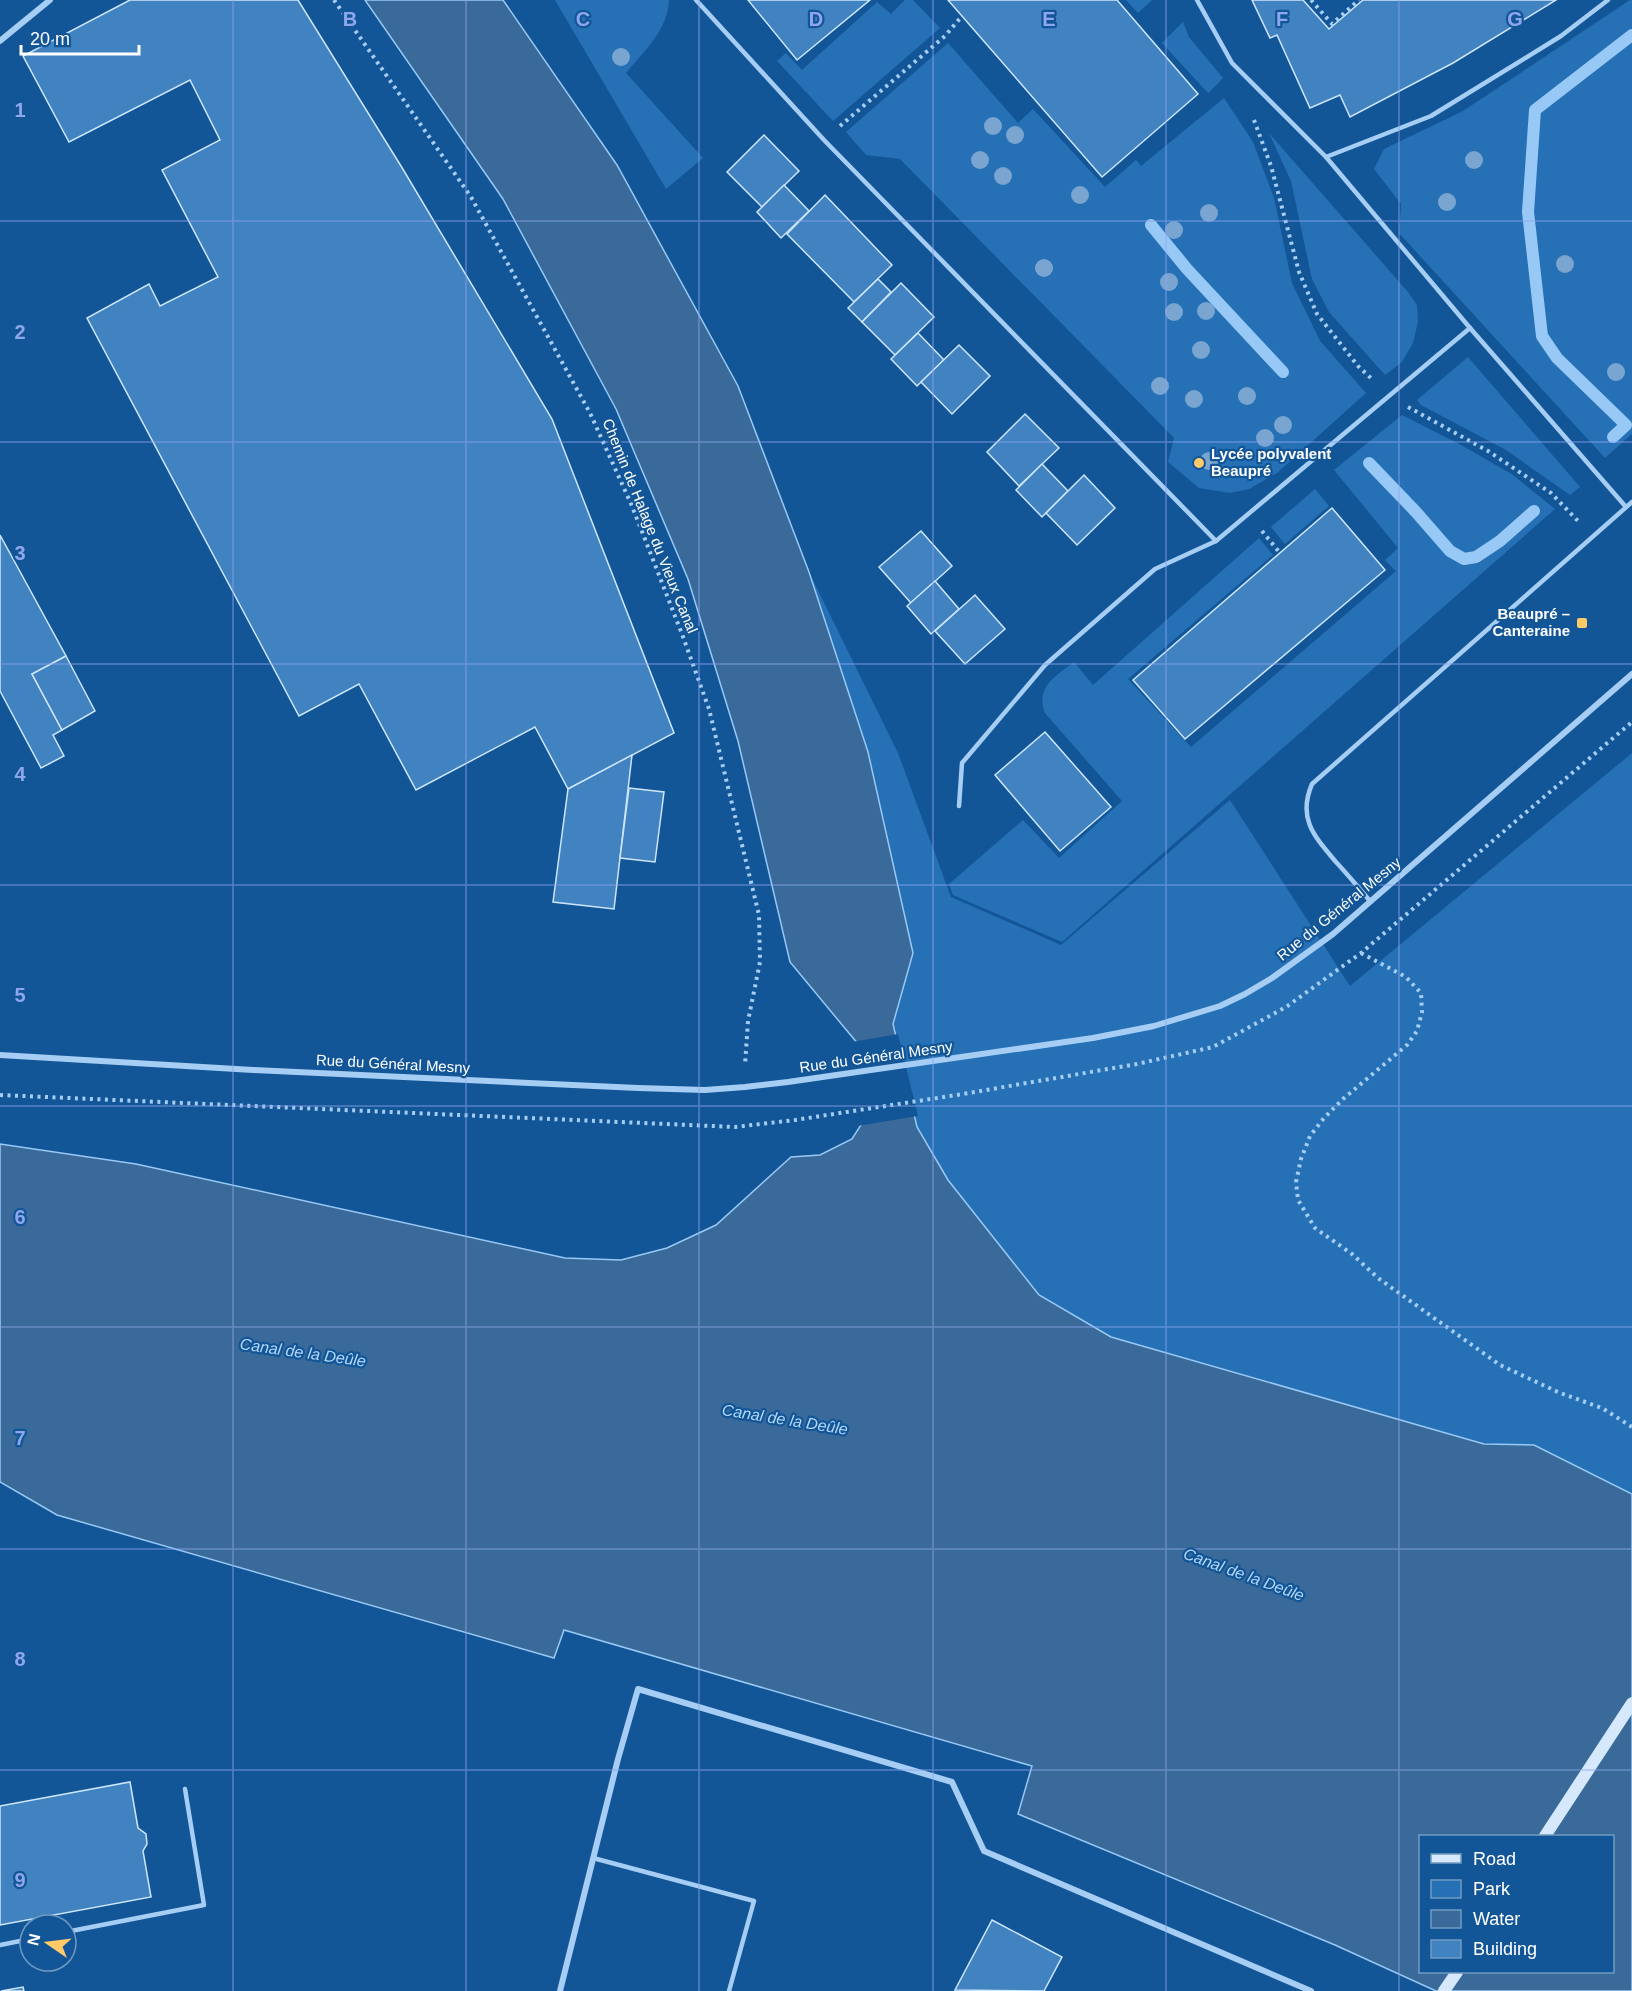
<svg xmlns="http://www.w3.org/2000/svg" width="1632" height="1991" viewBox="0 0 1632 1991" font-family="Arial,sans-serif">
  <rect width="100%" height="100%" fill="#135698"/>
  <!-- green -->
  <g fill="#2670b6">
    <path d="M555,0H669C668,30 644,51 626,73L703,158L666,189Z"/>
    <polygon points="905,0 913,0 940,28 833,121 777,61 786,53 802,70 877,2 891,14"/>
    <polygon points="1126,0 1152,0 1138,13"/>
    <polygon points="1630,0 1632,0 1632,434 1605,458 1399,233 1401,204 1374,169 1384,149 1463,111"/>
    <polygon points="1183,22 1189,37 1223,78 1208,93 1162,43"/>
    <polygon points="948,43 1018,123 1033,109 1105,187 1136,160 1141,166 1224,98 1253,142 1274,198 1292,283 1320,341 1366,393 1277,473 1249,489 1230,493 1199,488 1168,462 1174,438 900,159 866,155 846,132"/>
    <polygon points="1269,133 1408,292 1417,305 1418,322 1413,343 1402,362 1385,375 1329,312 1312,279 1291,181"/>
    <polygon points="1468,357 1580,487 1570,495 1506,450 1421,405 1417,400"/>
    <path d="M1402,415L1463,446L1513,475L1555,509L1062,942L953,895L949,884L1023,820L1059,858L1122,801L1045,713C1035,687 1056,676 1074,662L1093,685L1259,538L1273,555L1128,679L1191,747L1396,571L1385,560L1398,548L1334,470Z"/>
    <polygon points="1315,489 1329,506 1285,544 1271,527"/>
    <polygon points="809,572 898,753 951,897 1061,945 1230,800 1350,986 1632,753 1632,1494 1534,1445 1484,1444 1111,1337 1039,1295 948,1180 917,1127 893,1024 912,953 868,752"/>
  </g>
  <!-- water -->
  <path fill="#3a6a99" stroke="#98c9f6" stroke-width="1.5" fill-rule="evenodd" d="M365,0H503L617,165L738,386L809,572L868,752L913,953L893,1024L917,1127L948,1180L1039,1295L1111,1337L1484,1444L1534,1445L1632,1494V1991H1436L1335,1945L1018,1814L1032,1766L564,1630L554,1658L57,1515L0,1482V1144L136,1164L565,1258L621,1260L667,1248L716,1225L791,1157L820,1155L852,1139L866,1117L871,1080L858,1044L790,962L738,741L688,579L616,409L503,199ZM1420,1836H1612V1972H1420Z"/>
  <!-- pier -->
  <polygon fill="#135698" points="898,1034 918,1116 857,1126 863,1116 868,1080 855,1046 852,1042"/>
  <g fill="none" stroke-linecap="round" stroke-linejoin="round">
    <!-- stream -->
    <g stroke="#98c9f6" stroke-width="12">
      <polyline points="1151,225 1187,269 1283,372"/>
      <polyline points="1613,437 1626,425 1557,358 1542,336 1528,212 1535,110 1632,35"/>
      <polyline points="1369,463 1416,512 1450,551 1464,559 1476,557 1500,541 1534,511"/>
    </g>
  </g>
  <!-- building -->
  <g fill="#4182c1" stroke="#cde6fd" stroke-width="1.5">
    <polygon points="130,0 298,0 401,166 552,419 674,733 568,789 535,727 416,790 359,684 299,716 87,318 149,284 160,306 218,277 162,170 220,140 190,80 69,142 23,56"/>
    <polygon points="748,0 870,0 797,60"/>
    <polygon points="948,0 1117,0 1198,94 1102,177"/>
    <polygon points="1252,0 1303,0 1329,29 1363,0 1556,0 1453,63 1350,117 1340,95 1310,108 1277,35 1270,38"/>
    <polygon points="764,135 799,171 762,207 727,172"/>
    <polygon points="784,185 809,211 781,238 757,212"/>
    <polygon points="825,195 892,265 854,302 787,234"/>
    <polygon points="878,279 891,292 862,322 848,308"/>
    <polygon points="901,283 934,317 895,355 862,322"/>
    <polygon points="918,333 944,360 917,386 891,359"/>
    <polygon points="959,345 990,376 952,414 921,382"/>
    <polygon points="1025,414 1059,448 1019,486 987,452"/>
    <polygon points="1042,464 1068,491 1042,517 1016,490"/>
    <polygon points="1084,475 1115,508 1077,545 1046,513"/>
    <polygon points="1332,508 1385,570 1185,739 1133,680"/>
    <polygon points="921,531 952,566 911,603 879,567"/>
    <polygon points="0,535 66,656 32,674 62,730 53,735 64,756 41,768 0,691"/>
    <polygon points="935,581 959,609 931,634 907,606"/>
    <polygon points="975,595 1005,629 965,664 935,631"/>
    <polygon points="66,656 95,711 62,730 32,674"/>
    <polygon points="1045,732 1111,807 1060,851 995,775"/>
    <polygon points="632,755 614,909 553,902 568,789"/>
    <polygon points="629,788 664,792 655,862 620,858"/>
    <polygon points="130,1782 138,1828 146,1834 147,1844 143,1851 151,1897 0,1925 0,1806"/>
    <polygon points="992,1920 1062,1957 1044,1991 955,1990"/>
    <polygon points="23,1987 24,1991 1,1991"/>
  </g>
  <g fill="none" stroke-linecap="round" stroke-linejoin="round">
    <!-- path -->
    <g stroke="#a6cdf3" stroke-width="4" stroke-dasharray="3 4.5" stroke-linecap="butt">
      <polyline points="334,0 471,197 590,413 632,506 682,634 709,709 759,915 760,962 748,1021 745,1065"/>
      <polyline points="1311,0 1332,24 1359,0"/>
      <polyline points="1254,120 1271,166 1299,272 1317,314 1358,366 1374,381"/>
      <polyline points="840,126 945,36 962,16"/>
      <polyline points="1408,407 1488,451 1551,493 1578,521"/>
      <polyline points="1262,531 1280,553"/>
      <polyline points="1361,953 1406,977 1421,993 1422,1012 1417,1031 1407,1045 1343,1099 1324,1118 1310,1136 1301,1159 1296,1182 1298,1200 1315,1228 1352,1254 1378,1278 1500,1365 1560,1393 1602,1408 1632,1427"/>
      <polyline points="0,1095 735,1127 795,1120 963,1094 1137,1064 1213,1047 1286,1007 1361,953 1632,722"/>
    </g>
    <!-- service -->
    <g stroke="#a6cdf3" stroke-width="4.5">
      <polyline points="696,0 824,140 1216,541"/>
      <polyline points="1197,0 1232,63 1326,157"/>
      <polyline points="1608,0 1561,36 1431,116 1326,157 1470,328 1626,507"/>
      <polyline points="959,806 962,763 1045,665 1155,569 1216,541 1470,328"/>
      <path d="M1370,901C1359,888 1348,875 1336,862C1315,837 1297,819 1312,784L1632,502"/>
      <polyline points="593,1858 754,1901 729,1991"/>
      <polyline points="66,1932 204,1905 185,1789"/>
      <polyline points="0,1945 30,1939"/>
    </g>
    <!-- minor -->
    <g stroke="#a6cdf3" stroke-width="6">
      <polyline points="0,41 50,0"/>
      <polyline points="0,1055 253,1070 638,1088 705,1090 745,1087 788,1082 1093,1038 1154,1026 1220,1006 1245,994 1272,978 1333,934 1632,674"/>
      <polyline points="560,1991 618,1759 638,1689 952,1782 984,1851 1311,1991"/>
    </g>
    <!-- secondary -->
    <g stroke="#d5e8fc" stroke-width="12">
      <polyline points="1545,1836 1632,1703"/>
      <polyline points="1444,1991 1457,1972"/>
    </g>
  </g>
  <!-- trees -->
  <g fill="#79a5d0">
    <circle cx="621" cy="57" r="9"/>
    <circle cx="993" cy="126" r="9"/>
    <circle cx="1015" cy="135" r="9"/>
    <circle cx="980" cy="160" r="9"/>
    <circle cx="1474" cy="160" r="9"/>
    <circle cx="1003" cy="176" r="9"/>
    <circle cx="1080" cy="195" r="9"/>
    <circle cx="1447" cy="202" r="9"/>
    <circle cx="1209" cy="213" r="9"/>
    <circle cx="1174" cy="230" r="9"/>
    <circle cx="1565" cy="264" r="9"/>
    <circle cx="1044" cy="268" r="9"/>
    <circle cx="1169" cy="282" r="9"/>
    <circle cx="1206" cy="311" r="9"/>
    <circle cx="1174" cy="312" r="9"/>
    <circle cx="1201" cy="350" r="9"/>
    <circle cx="1616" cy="372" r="9"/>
    <circle cx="1160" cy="386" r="9"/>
    <circle cx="1247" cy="396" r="9"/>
    <circle cx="1194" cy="399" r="9"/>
    <circle cx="1283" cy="425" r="9"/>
    <circle cx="1265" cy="438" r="9"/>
    <circle cx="1209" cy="461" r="9"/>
  </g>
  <!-- grid -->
  <path fill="none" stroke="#8ea6ec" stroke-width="1.5" stroke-opacity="0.55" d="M233,0V1991M466,0V1991M699,0V1991M933,0V1991M1166,0V1991M1399,0V1991M0,221H1632M0,442H1632M0,664H1632M0,885H1632M0,1106H1632M0,1327H1632M0,1549H1632M0,1770H1632"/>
  <!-- markers -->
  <g fill="#ffca67" stroke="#135698" stroke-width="2">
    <circle cx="1199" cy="463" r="6"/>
    <rect x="1576" y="617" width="12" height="12" rx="3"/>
  </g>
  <g text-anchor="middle" stroke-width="4.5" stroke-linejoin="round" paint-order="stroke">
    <!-- poi labels -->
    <g font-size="15" font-weight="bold" fill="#fff" stroke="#135698" text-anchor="start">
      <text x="1211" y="459">Lycée polyvalent<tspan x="1211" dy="17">Beaupré</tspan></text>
      <text x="1570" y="619" text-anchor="end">Beaupré –<tspan x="1570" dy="17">Canteraine</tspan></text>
    </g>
    <!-- street labels -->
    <g font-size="15" fill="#fff" stroke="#135698">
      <text transform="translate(650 526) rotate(68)" y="5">Chemin de Halage du Vieux Canal</text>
      <text transform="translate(1339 909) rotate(-39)" y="5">Rue du Général Mesny</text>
      <text transform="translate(876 1057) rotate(-8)" y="5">Rue du Général Mesny</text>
      <text transform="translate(393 1064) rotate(3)" y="5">Rue du Général Mesny</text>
    </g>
    <!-- water labels -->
    <g font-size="16" font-style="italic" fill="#b2d7f9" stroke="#135698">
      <text transform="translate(303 1352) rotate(8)" y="6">Canal de la Deûle</text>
      <text transform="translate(785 1419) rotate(9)" y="6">Canal de la Deûle</text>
      <text transform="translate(1244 1574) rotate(20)" y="6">Canal de la Deûle</text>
    </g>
  </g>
  <g font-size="20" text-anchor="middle" font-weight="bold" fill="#8ea6ec" stroke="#135698" stroke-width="4.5" stroke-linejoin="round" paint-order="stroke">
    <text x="350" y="26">B</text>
    <text x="583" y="26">C</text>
    <text x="816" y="26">D</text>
    <text x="1049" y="26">E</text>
    <text x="1282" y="26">F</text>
    <text x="1515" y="26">G</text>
    <text x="20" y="117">1</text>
    <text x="20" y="339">2</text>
    <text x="20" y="560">3</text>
    <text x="20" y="781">4</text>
    <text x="20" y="1002">5</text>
    <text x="20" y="1224">6</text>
    <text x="20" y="1445">7</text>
    <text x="20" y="1666">8</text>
    <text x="20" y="1887">9</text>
  </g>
  <!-- legend -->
  <rect x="1419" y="1835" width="195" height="138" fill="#135698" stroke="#719ac1" stroke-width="1.5"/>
  <rect x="1431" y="1854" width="30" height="9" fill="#d5e8fc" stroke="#719ac1" stroke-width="1.5"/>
  <text x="1473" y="1865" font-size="18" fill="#ffffff">Road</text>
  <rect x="1431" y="1880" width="30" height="18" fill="#2670b6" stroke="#719ac1" stroke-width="1.5"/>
  <text x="1473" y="1895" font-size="18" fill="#ffffff">Park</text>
  <rect x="1431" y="1910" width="30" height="18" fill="#3a6a99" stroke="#719ac1" stroke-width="1.5"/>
  <text x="1473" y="1925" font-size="18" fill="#ffffff">Water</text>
  <rect x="1431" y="1940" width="30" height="18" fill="#4182c1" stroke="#719ac1" stroke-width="1.5"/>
  <text x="1473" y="1955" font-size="18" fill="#ffffff">Building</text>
  <!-- north arrow -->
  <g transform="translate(48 1943) rotate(284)"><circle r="28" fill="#135698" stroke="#719ac1" stroke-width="1.5"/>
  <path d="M0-4.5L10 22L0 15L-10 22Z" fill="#ffca67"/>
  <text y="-9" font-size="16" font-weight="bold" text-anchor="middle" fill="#ffffff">N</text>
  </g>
  <!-- scale -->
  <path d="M21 45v9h118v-9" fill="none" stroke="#ffffff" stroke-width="3"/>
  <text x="30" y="45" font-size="18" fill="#ffffff" stroke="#135698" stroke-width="4.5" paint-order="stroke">20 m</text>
</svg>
